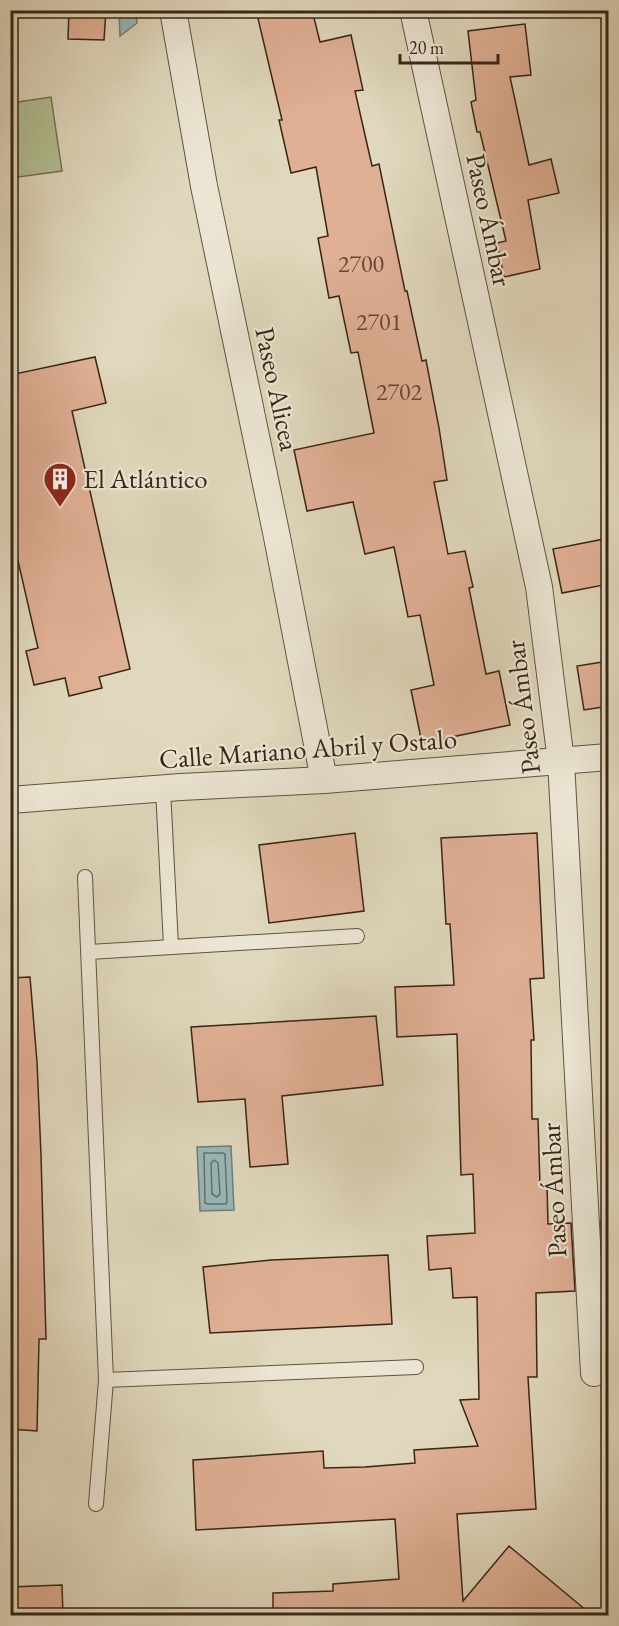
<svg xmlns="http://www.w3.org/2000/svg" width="619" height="1626" viewBox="0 0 619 1626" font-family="'EB Garamond',serif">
  <rect width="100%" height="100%" fill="#e0d8bd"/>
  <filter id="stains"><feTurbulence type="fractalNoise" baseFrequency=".00333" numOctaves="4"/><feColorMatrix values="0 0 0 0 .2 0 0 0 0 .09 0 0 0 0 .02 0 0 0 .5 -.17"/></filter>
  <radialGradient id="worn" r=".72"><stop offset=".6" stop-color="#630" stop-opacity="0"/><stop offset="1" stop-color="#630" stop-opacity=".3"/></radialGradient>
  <!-- green -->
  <polygon fill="#b1bf92" stroke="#757254" stroke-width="1.5" points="51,97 62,171 11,178 11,103"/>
  <!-- water -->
  <g fill="#97b8ba" stroke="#717d78" stroke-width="1.5">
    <polygon points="119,11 136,11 137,23 120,36"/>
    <polygon points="231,1146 234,1210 200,1211 197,1147"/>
  </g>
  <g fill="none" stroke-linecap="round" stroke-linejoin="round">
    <!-- shore -->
    <g stroke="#686e68" stroke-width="1.5">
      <polygon points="204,1153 223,1153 225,1154 227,1201 226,1204 208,1204 205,1203"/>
      <polygon points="214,1160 218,1163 220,1194 217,1197 212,1194 211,1163"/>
    </g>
  </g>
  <!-- building -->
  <g fill="#e0b095" stroke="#392516" stroke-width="1.5">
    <polygon points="69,10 106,10 104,40 68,39"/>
    <polygon points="256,10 312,10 320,42 351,35 363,90 355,91 372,166 379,164 405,291 407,291 422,361 426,360 439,428 447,480 434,482 448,554 465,551 473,587 469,588 486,674 499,671 510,725 422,743 411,690 434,685 420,615 408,617 394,547 365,554 353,502 307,511 294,450 374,433 358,352 351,353 339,296 329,298 318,238 328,236 316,167 291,173 279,120 282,120"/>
    <polygon points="525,24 531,75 510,77 529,165 551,159 559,193 528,200 540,269 504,277 497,243 506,241 480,132 477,132 471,102 476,100 468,31"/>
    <polygon points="95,357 106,403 72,411 130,669 99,677 102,688 69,696 65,678 34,685 26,651 38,648 10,526 10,375"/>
    <polygon points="609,538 609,584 562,593 553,549"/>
    <polygon points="609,661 609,706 584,710 577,666"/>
    <polygon points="355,833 364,911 269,923 259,845"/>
    <polygon points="537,833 544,978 530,979 534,1040 531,1040 532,1119 538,1119 540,1186 547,1186 548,1224 571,1223 575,1291 536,1293 537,1377 528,1377 536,1509 457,1514 463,1601 509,1546 593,1616 273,1616 273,1593 333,1591 333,1584 399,1579 395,1519 196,1530 193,1460 323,1451 324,1468 365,1467 415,1463 414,1450 478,1446 460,1400 479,1399 477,1297 453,1298 451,1268 429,1270 427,1236 475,1233 473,1174 461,1175 457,1034 397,1037 395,987 454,985 450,924 446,924 441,838"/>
    <polygon points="30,977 37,1062 41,1155 46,1339 39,1339 37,1431 10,1429 10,978"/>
    <polygon points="376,1016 383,1085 282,1096 288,1164 250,1167 245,1099 198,1102 191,1027"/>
    <polygon points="609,1221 609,1289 605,1289 601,1222"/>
    <polygon points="388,1255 392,1324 210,1333 203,1267 271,1260"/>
    <polygon points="62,1585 63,1616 10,1616 10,1587"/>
  </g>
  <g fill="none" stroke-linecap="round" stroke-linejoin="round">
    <!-- service casing -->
    <g stroke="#635240" stroke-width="16">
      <g id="service">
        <polyline points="163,789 171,946"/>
        <polyline points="85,877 106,1380 96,1504"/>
        <polyline points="89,952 357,936"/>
        <polyline points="106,1380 416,1367"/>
      </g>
    </g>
    <!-- minor casing -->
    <g stroke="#635240" stroke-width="28">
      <g id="minor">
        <polyline points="173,10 204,186 277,537 324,780"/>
        <polyline points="413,10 539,587 561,761 594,1373"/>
        <polyline points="10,800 181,787 324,780 608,757"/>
      </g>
    </g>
    <!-- service -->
    <use href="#service" stroke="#ebe6d4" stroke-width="14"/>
    <!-- minor -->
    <use href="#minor" stroke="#ebe6d4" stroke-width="26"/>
  </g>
  <!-- icons -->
  <defs>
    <g id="building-pin" transform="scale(1.725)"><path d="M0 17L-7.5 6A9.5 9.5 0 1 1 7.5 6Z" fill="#8f2418" stroke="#ebe6d4"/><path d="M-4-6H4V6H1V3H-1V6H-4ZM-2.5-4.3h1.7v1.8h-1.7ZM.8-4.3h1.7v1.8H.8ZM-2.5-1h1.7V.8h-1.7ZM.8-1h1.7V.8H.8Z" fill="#fff"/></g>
  </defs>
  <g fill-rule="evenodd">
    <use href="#building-pin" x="60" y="479"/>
  </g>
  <g text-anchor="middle" stroke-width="4.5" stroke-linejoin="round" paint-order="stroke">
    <!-- number labels -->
    <g font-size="24" fill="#634836">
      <text x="361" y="272">2700</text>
      <text x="379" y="330">2701</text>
      <text x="399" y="400">2702</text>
    </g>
    <!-- street labels -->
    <g font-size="27" fill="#392516" stroke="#ebe6d4">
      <text transform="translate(489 220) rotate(78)" y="9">Paseo Ámbar</text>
      <text transform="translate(277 389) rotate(78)" y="9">Paseo Alicea</text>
      <text transform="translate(523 707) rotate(-97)" y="9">Paseo Ámbar</text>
      <text transform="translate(308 749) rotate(-4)" y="9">Calle Mariano Abril y Ostalo</text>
      <text transform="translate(554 1190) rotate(-93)" y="9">Paseo Ámbar</text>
    </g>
    <!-- poi labels -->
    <g font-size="27" fill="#392516" stroke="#ebe6d4" text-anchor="start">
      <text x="83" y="488">El Atlántico</text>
    </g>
  </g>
  <!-- margin -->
  <rect width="619" height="1626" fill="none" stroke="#e0d8bd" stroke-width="36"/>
  <rect x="12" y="12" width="595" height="1602" fill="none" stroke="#392516" stroke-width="3"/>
  <rect x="18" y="18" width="583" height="1590" fill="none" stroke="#392516" stroke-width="1.5"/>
  <!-- scale -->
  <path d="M400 54v9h98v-9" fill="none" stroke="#392516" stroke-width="3"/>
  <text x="409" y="54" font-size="18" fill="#392516" stroke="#ebe6d4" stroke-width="4.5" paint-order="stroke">20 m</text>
  <rect width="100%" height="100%" filter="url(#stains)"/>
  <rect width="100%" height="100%" fill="url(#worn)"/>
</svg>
